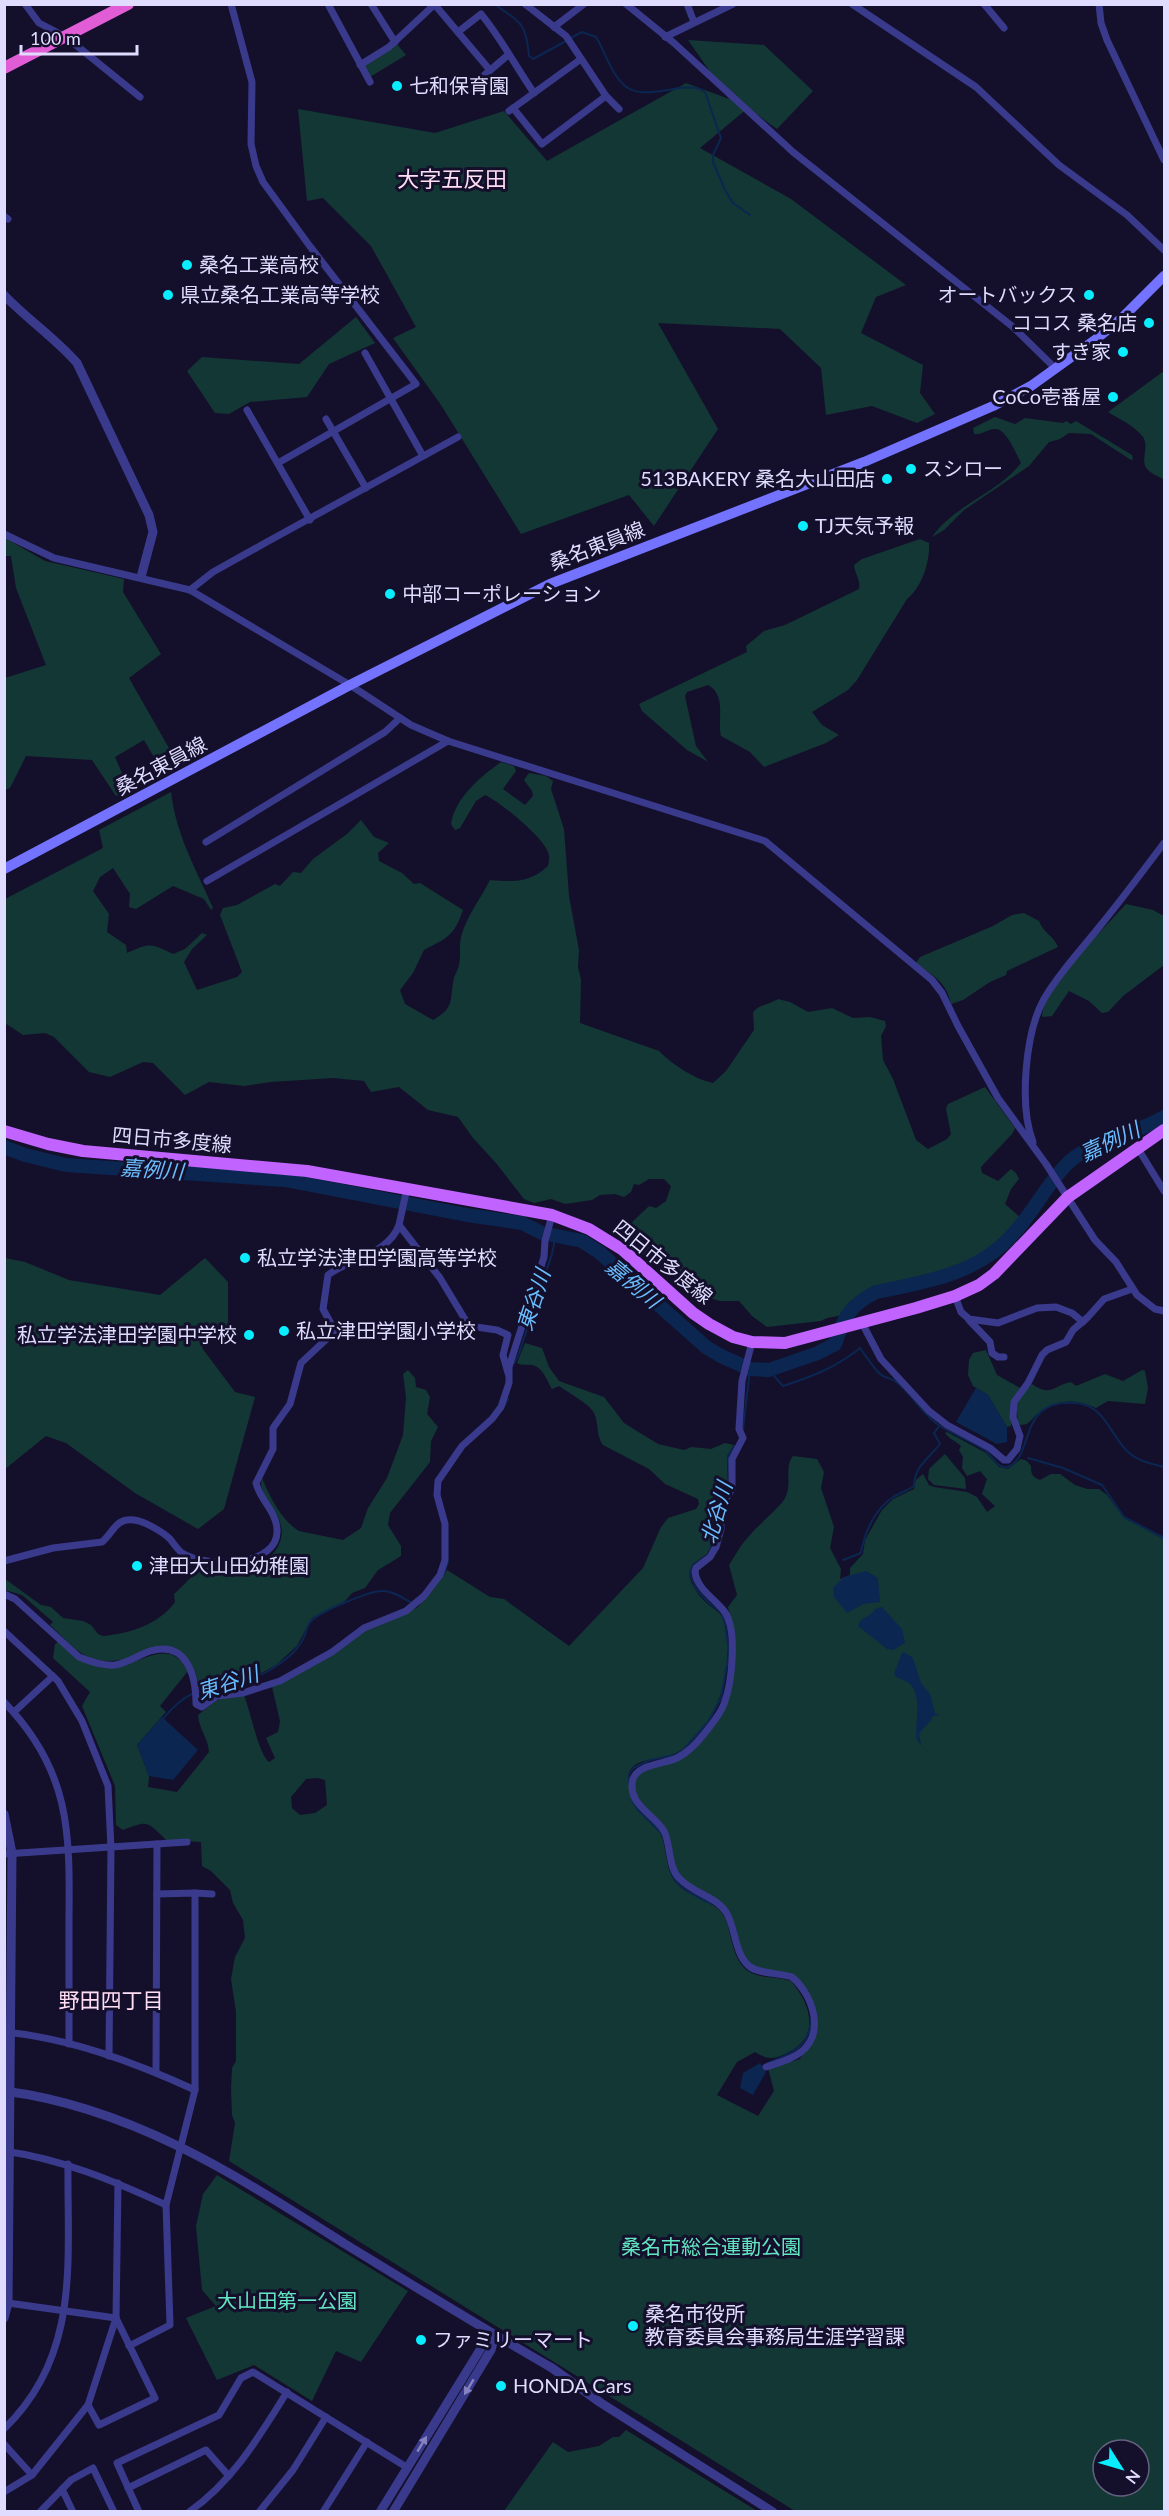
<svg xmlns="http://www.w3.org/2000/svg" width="1169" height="2516" viewBox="0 0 1169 2516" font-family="Lato,'Noto Sans JP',sans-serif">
  <rect width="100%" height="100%" fill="#14102c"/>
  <!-- green -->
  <g fill="#133734" fill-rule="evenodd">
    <polygon points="688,40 764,45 813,91 777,129 748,108 700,148 791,199 906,285 876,297 861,333 923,365 920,393 935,414 917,423 872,406 826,415 821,368 780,329 658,323 718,429 654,526 629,495 521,534 441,405 393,338 416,327 371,246 323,198 307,201 298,109 435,133 504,111 547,161 686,83 729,99"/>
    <polygon points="396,43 406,55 370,77 362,65"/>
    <polygon points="356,317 375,343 329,364 307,397 250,402 229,414 215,413 187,371 202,357 299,364"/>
    <path d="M1164,371V480C1160,477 1152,474 1148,470C1139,461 1150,448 1143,437C1135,426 1119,419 1108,412Z"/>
    <path d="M995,417L1015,424L1025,418L1063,423L1066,421L1071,424L1076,421L1132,455L1133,459L1131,460L1091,434L1069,433L1060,439L1049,442L1029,466L964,510L944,530L932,537C954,505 998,493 1021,463C1017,455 1006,429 996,429C989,428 982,435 974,434L973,428Z"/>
    <polygon points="5,538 45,561 124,579 123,592 161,654 129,678 178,764 162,771 144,740 115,757 129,789 116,796 92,760 26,756 10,788 5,790 5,678 46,665 16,588 11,556 5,556"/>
    <path d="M920,539L929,543C930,562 922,587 907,599L857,680L848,690L812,712L822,725L839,735L826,743L764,767L750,752L721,736C717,721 727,695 708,685L687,692L685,696L696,746L708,762L687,750L642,711L639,704L747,652L746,646L764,631L785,625L859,589C861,580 855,575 854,565L862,559Z"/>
    <path d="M501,762L514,766L516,771L503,789L525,805L533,796L532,791L524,780L529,773L546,776L553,781L551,789L564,829L569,896L579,950L578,967L581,980L580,1023L659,1051C672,1064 694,1079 713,1083L726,1071L754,1030L753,1012C760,1004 769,1005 778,999L790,1002L808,1012L832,1008L853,1018L870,1017L885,1021L886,1026L881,1036L883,1060L893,1079L916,1140L928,1149L947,1139L951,1134L946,1109L948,1104L985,1087L1015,1128L1012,1134L981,1167L982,1173L998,1181L1011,1169L1016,1173L1019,1179L1011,1189L1005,1204L1021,1218C982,1270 930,1277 870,1290C859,1296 854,1305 844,1313C837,1318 828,1316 821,1321L767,1327L752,1316L739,1301H720L710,1298L692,1278L654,1262L640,1252L625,1232L629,1225L649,1206L656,1208L666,1201L671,1186L664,1179H649L639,1185L634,1184L631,1192L624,1197L615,1194L600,1195L592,1200L565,1204L551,1199L534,1203L524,1199L496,1163L473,1138L458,1117L428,1110L399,1087L371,1092L364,1081L333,1078L271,1082L244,1086L209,1082L185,1095L153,1063L143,1062L110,1077L89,1072L54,1037L45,1033L23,1035L5,1023V899L103,848L99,830L171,792C176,835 196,869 213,908L211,910L204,899L173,886L136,909L129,907L130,894L113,868L100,877L93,891L109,914L107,932L126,945L127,953C150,943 150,943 173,954L185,949L202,933L207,935L192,949L184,962L197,990L237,977L242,972L220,915L223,908L237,905L275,884L280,886L293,872L301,873L313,859L347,834L361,820L374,837L389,843L378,853L379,861L402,873L414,884L420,883L463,910C454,936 447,938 424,950L413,973L400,990L405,1004L433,1020C456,1007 449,1000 454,978C455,974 458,970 459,965C461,956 459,946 461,937C467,915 480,900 490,880C513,882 530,883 548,866C549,861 550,856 548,852C543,837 499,801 485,795L476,801L460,828L455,830L451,824C455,798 480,777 501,762Z"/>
    <path d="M1126,904L1153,910L1164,916V965L1123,996L1108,1012L1102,1013L1089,1001L1069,991L1052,1016L1042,1017C1043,987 1105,928 1126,904Z"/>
    <path d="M1024,913L1039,921C1044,934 1054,936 1058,947L1007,971L1006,975L990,982L963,1000L951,1004C947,982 932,975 916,963L920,957L993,926L1012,915Z"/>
    <polygon points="5,1258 25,1262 69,1280 160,1295 205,1258 228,1282 228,1325 202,1348 235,1392 255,1397 224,1509 198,1529 135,1493 66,1443 46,1436 5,1469"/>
    <path d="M525,1343L542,1348L549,1367L559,1381L604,1397L624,1423L658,1444L684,1450L691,1447L711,1449L725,1443L734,1445L727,1456L728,1487L716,1508L712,1544L707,1554L693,1564L689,1573C690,1585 701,1599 710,1606C714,1609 718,1611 721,1615C732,1632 727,1663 724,1682C720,1705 698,1745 674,1754C661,1760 636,1757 629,1772C627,1776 628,1781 629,1785C631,1817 654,1815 662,1837C667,1852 666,1872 677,1884C689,1897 711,1899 722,1913C733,1930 730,1958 748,1971C759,1979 778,1976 791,1981C812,2006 821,2038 785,2054C772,2060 767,2059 755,2052L737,2062L717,2095L758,2116L774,2091L768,2068L800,2059L815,2029V2011L812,2001L794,1976L754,1967L747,1962C738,1946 738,1925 727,1910C715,1894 690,1893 678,1875C670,1863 672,1844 665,1831C657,1814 619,1796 639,1774C652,1766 670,1766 682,1757C732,1723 742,1661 728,1607L737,1595L729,1565C736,1554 742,1543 751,1534C759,1524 783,1505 786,1496C792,1483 784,1467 793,1456L817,1459L824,1472L821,1488L834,1527L830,1548L841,1569L840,1579L850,1575V1568L863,1554L865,1540L882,1510L893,1499L914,1489L916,1480L923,1474L929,1485L934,1487L967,1492L977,1497L987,1512L995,1506L982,1494L987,1479L980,1471L967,1476L962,1468L963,1457L959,1450L961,1446C956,1441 949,1439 945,1433L947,1432L986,1453L999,1467L1008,1469L1021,1459L1027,1461L1031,1466C1031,1474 1032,1477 1040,1480L1051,1474H1060L1075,1485L1087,1489H1099L1107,1495L1124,1518L1164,1539V2511H795L229,2161L235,2123L232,2115L231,2089L232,2068L236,2061V2012L231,1979L235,1957L245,1938L243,1920L233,1903L230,1890L211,1871L202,1866L201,1842L166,1840C146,1820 148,1821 123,1830L116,1825L115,1786L82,1706L90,1692L53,1658L55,1644L58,1642C74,1655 87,1667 108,1668C137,1669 168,1633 188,1671L160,1706L166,1712L137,1745L149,1776L148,1787L177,1792L209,1752C208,1738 199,1729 198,1715C221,1698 214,1698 244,1695C250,1710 259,1755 269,1762L275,1758L266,1738L278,1732L280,1721L272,1687L334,1654L366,1629L418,1607L447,1570L490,1597L504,1599L569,1646L643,1568L661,1527L668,1518L696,1509L699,1504L698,1499L665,1484L649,1469L603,1445C596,1436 599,1423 594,1413C591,1405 566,1391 559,1386L552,1389C547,1381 543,1367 532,1365C526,1364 523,1366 517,1363ZM318,1778L325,1780L327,1805L315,1813L300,1815L292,1808L291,1797L306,1779ZM1103,2450H1139V2486H1103Z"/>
    <polygon points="986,1350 997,1375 1022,1389 1017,1395 1011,1426 1007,1427 988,1395 973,1386 968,1375 969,1360 973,1353"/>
    <path d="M408,1370L415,1378L416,1387L426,1390L430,1397L427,1414L438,1427L431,1441L430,1462L390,1513L388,1525L401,1546V1556L378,1570L365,1588L352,1593L345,1601L312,1618L297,1646L276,1665L254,1677L237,1682L199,1688C196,1669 190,1658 174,1649C149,1653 109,1669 86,1656C73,1649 62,1636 50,1625L53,1622L22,1595L5,1590V1579L41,1605L51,1607L63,1618L83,1621L91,1625L98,1634L103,1636C131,1633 158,1625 175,1602L174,1594C185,1585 192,1573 206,1568C230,1561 269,1573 280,1542C290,1515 255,1496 262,1478C269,1496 282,1521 299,1531L343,1540L361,1528L368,1508L387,1478L403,1435L406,1397L403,1374Z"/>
    <path d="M1142,1370L1145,1371L1148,1388L1145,1404L1108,1401L1096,1408C1074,1397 1055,1400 1036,1415C1030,1421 1029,1425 1020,1425L1018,1423L1016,1402L1032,1384C1052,1398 1053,1385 1071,1382L1076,1386L1105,1374L1123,1381Z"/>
    <polygon points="945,1454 965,1478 966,1489 934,1485 928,1479 929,1469"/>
    <polygon points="217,2175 408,2291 361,2362 336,2351 312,2401 254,2365 217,2380 186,2318 216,2306 202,2290 196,2226 203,2194"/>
    <polygon points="626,2430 757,2511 504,2511 553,2442 568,2452 599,2446 613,2437 619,2437"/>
  </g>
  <!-- water -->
  <g fill="#0b2651">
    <polygon points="976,1388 988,1395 1007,1427 1007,1442 997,1444 956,1422"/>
    <polygon points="866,1571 878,1578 880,1602 863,1604 847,1613 834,1597 833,1588 844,1577"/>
    <path d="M882,1607L902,1629L905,1643L893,1650L887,1649L858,1626C860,1617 871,1617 875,1609Z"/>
    <path d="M904,1652L913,1658L921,1683L930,1694L935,1713L939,1715L933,1716C928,1727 922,1727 919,1735L921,1744L932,1757L917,1740C914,1725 923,1697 910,1684C905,1679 898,1680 894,1674L902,1653Z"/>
    <polygon points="162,1717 198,1750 173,1780 149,1776 137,1745"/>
    <polygon points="760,2063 766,2072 753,2095 740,2088 743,2073"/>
  </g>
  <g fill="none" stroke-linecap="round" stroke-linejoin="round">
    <!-- stream -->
    <g stroke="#0b2651" stroke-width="2">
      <path d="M494,4C521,23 526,22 529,56L533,59L566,41"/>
      <path d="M571,38L582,32L596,37C605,51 609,69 621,82C641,107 685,77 705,92L721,138L713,155V162L725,190L733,203L750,215"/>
      <polyline points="514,1363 518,1356 552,1254 556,1234"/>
      <path d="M769,1370L783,1386C811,1377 837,1367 860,1348C866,1356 872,1366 879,1373C884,1378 890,1378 895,1381C912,1393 922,1415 940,1426C955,1435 971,1441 985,1450C992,1455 999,1472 1010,1466C1035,1452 1018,1398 1076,1403C1104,1405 1110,1434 1127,1451C1137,1461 1152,1464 1164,1467"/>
      <polyline points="505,1405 508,1399"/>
      <polyline points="743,1429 750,1369"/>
      <polyline points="1028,1458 1063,1468 1102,1485 1124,1517 1164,1538"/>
      <polyline points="729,1471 728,1456 735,1446"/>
      <path d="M710,1550C718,1534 713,1513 721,1501"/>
      <path d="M843,1560L861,1553C864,1533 875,1509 893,1497C900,1493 908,1490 914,1486C914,1467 929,1458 940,1444L934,1433L939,1426"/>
      <polyline points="443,1576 448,1562"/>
      <path d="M163,1719C199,1673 226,1695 268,1671C280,1664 295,1654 302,1641C306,1635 306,1626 311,1621C319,1612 371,1590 383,1591C393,1591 403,1598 412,1603"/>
      <polyline points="629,1783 629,1774 633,1768 650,1760 675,1755 682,1751 708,1722 721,1698 729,1654 725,1623 721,1612 710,1604 696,1589 690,1574 693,1565 705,1557"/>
      <polyline points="632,1800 638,1810 662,1834"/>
      <path d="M670,1869C675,1889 695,1895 712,1904"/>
      <polyline points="741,1961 751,1971"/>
      <path d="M768,2063C789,2055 810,2047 811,2020"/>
    </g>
    <!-- river -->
    <path stroke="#0b2651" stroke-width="14" d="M4,1147L25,1155L66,1165L285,1180L467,1215L522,1223L542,1233L582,1241L599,1252L706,1347L721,1356L750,1369L769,1370L818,1353L835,1344C844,1317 850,1305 876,1292C926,1282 978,1274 1013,1234C1034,1212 1047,1183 1069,1162C1096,1138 1135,1135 1164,1117"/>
    <!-- minor -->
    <g stroke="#3a3a8d" stroke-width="7">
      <polyline points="25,4 39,23 66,37 140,97"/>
      <polyline points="231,4 252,82 251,144 256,166 263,182 309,245 416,384 278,463"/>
      <polyline points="328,4 370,82"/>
      <polyline points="371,4 395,42"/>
      <polyline points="525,4 566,36 606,96 619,109"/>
      <polyline points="626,4 674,43 793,152 1013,327 1056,369"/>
      <polyline points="687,4 694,22"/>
      <polyline points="852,4 976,87 1059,165 1127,215 1164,250"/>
      <polyline points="984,4 1004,28"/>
      <polyline points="1099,4 1101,23 1107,40 1164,160"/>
      <polyline points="435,5 489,69"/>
      <polyline points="554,27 584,4"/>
      <path d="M458,32L481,14C501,38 516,67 534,93"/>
      <polyline points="665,37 733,4"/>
      <polyline points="360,65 389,47 435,4"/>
      <polyline points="474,84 508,55"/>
      <polyline points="513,108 542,144 606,96"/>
      <polyline points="509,111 581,59"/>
      <polyline points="4,216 8,219"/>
      <polyline points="365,353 423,456"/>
      <polyline points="247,410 310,520"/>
      <polyline points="326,419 366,488"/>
      <polyline points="4,534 54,558 190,590 350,685 411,725 448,741 765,841 932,980 942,993 958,1026 998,1098 1046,1164 1095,1240 1116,1262 1137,1295 1155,1309 1164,1311"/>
      <polyline points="190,590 213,572 265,543 458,437"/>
      <polyline points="206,842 385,732 400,718"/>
      <polyline points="207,881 448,741"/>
      <path d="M1033,1142C1019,1106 1025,1033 1044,999C1059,973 1081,950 1100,926C1122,899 1143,871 1164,843"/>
      <polyline points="1137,1147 1164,1191"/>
      <polyline points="407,1188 399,1225 440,1278 469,1326 497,1330 508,1335 503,1355 508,1373"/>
      <polyline points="955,1296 961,1312 969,1319 998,1323 1037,1308 1056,1307 1072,1313 1083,1322"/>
      <polyline points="969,1320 990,1342 992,1353 998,1357 1004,1357"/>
      <polyline points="862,1323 881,1359 929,1411 947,1425 990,1448 1004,1460 1008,1460 1017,1449 1020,1436 1013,1417 1014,1402 1028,1383 1042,1355 1047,1350 1066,1342 1073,1330 1088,1317 1104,1299 1132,1289"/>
      <path d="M752,1342L742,1381L739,1429L743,1438L732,1459V1489L721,1507V1529L716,1547L710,1557L696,1568L695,1572C697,1589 714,1598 724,1611C738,1629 732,1683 724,1704C720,1715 711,1725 704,1734C697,1743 687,1753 677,1758C665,1764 638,1764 633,1779C626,1804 654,1814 664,1831C671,1845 668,1867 679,1878C692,1893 717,1897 726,1912C736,1928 734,1953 749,1966C758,1974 780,1973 792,1977C812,1994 826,2032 801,2052C791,2060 778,2063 766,2067"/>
      <path d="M4,1561L53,1548L102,1542C114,1532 115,1518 134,1520C144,1521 163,1532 170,1539C174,1544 177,1549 182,1553C205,1568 280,1568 277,1529C276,1511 260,1500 256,1483L273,1449V1428L290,1404L301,1363L335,1331L323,1309L328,1275C350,1258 389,1254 399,1225"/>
      <path d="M4,1594L15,1599L79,1657C91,1662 103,1666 115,1665C128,1663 138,1655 150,1651C187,1640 196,1676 196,1704L202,1707L217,1696L243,1693L280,1681L332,1652L364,1628L406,1611L424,1596L440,1575L445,1560V1524L437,1495L438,1481L462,1446L492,1419L501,1407L509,1383V1367L544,1257L545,1241L552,1215"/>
      <polyline points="4,1631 58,1681 82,1721 108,1786 111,1848 109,2056"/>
      <path d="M4,1702C70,1770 70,1831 69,1919C69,1961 69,2002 69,2044"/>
      <polyline points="14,1712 53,1676"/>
      <polyline points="4,1854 187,1842"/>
      <polyline points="195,1893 212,1894"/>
      <path d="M4,2032C70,2038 136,2063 195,2090"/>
      <polyline points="156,2072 157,1844"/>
      <path d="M4,2151C62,2159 114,2181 166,2205"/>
      <polyline points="8,2303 116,2318"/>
      <polyline points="129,2346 170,2325 166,2205 195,2090 195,1893 157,1894"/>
      <polyline points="88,2405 99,2425 155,2398 116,2318"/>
      <path d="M4,2429C81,2355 67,2261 68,2164"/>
      <polyline points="4,2444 32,2475"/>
      <polyline points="128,2488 206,2450 229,2476"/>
      <polyline points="62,2489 73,2512"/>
      <polyline points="4,2492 32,2475 88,2405 116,2318 118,2183"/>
      <polyline points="40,2512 71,2480 93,2468 114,2512"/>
      <polyline points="139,2512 117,2463 219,2415 241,2378 253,2372 408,2468"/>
      <path d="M189,2512C233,2481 259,2437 287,2392"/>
      <polyline points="259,2512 293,2470 326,2417"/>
      <polyline points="323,2512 367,2442"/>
    </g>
    <!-- tertiary -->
    <g stroke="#3a3a8d" stroke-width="9">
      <path d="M4,295C27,319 55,338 77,363L149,515L153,532L141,577"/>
      <polyline points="4,1814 12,1853 8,2303 4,2318"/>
      <path d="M4,2091C132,2107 239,2177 345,2244C414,2286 482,2328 552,2368L601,2403L773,2512"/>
      <polyline points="380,2512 483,2345 495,2335"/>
      <polyline points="393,2512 491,2350 495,2335"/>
    </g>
    <!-- secondary -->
    <polyline stroke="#7373ff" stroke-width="10" points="4,869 350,685 550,584 864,462 993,406 1031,386 1095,340 1124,316 1164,276"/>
    <!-- primary -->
    <polyline stroke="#c063ff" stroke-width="12" points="4,1131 48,1144 83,1151 307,1171 552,1215 589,1229 623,1250 693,1313 709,1324 733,1337 752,1342 785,1343 916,1308 955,1296 979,1285 994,1274 1068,1197 1164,1130"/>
    <!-- trunk -->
    <polyline stroke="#e05dd6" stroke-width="12" points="4,68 128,4"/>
  </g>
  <!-- one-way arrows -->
  <defs><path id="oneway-solid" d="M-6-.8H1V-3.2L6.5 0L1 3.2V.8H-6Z" transform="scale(1.5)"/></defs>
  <g fill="#8483c0">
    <use href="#oneway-solid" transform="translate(469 2387) rotate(121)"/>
    <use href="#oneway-solid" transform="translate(422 2444) rotate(-59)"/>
  </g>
  <!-- markers -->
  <g fill="#08edff" stroke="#14102c" stroke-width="2">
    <circle cx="397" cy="86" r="6"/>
    <circle cx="187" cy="265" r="6"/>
    <circle cx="168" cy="295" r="6"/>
    <circle cx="1089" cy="295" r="6"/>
    <circle cx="1149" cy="323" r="6"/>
    <circle cx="1123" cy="352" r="6"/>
    <circle cx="1113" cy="397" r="6"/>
    <circle cx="911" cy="469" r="6"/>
    <circle cx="887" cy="479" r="6"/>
    <circle cx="803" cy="526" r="6"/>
    <circle cx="390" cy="594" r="6"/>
    <circle cx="245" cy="1258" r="6"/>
    <circle cx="284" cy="1331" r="6"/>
    <circle cx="249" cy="1335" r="6"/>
    <circle cx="137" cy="1566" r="6"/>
    <circle cx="633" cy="2326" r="6"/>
    <circle cx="421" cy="2340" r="6"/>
    <circle cx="501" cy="2386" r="6"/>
  </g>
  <g text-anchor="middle" stroke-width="6" stroke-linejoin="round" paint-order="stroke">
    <!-- poi labels -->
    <g font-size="20" fill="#dfdcff" stroke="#14102c" text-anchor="start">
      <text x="409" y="93">七和保育園</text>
      <text x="199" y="272">桑名工業高校</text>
      <text x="180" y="302">県立桑名工業高等学校</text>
      <text x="1077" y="302" text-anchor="end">オートバックス</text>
      <text x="1137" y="330" text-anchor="end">ココス 桑名店</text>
      <text x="1111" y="359" text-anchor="end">すき家</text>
      <text x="1101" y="404" text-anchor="end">CoCo壱番屋</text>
      <text x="923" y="476">スシロー</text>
      <text x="875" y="486" text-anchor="end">513BAKERY 桑名大山田店</text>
      <text x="815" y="533">TJ天気予報</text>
      <text x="402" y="601">中部コーポレーション</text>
      <text x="257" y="1265">私立学法津田学園高等学校</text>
      <text x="296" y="1338">私立津田学園小学校</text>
      <text x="237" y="1342" text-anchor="end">私立学法津田学園中学校</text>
      <text x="149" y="1573">津田大山田幼稚園</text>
      <text x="645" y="2321">桑名市役所<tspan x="645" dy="23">教育委員会事務局生涯学習課</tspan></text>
      <text x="433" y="2347">ファミリーマート</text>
      <text x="513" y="2393">HONDA Cars</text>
    </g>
    <!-- street labels -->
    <g font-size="20" fill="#dfdcff" stroke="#14102c">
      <text transform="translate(597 546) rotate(-21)" y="7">桑名東員線</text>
      <text transform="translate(161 766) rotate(-28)" y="7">桑名東員線</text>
      <text transform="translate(172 1140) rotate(5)" y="7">四日市多度線</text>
      <text transform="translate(663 1262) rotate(39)" y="7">四日市多度線</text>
    </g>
    <!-- park labels -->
    <g font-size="20" fill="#61e6c1" stroke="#14102c">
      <text x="711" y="2254">桑名市総合運動公園</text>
      <text x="287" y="2308">大山田第一公園</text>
    </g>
    <!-- water labels -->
    <g font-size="21" font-style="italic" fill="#6abeff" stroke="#14102c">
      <text transform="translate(1110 1142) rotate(-25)" y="7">嘉例川</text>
      <text transform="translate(152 1170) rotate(4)" y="7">嘉例川</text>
      <text transform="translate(633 1284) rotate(40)" y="7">嘉例川</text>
      <text transform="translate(534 1300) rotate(-72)" y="7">東谷川</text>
      <text transform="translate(717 1513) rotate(-74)" y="7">北谷川</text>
      <text transform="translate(228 1683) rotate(-18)" y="7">東谷川</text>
    </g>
    <!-- neighbourhood labels -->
    <g font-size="21" fill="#ffdef4" stroke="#14102c">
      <text x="111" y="2008">野田四丁目</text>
    </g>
    <!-- quarter labels -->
    <g font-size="22" fill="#ffdef4" stroke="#14102c">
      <text x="452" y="187">大字五反田</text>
    </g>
  </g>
  <!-- border -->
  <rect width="1169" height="2516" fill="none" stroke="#dfdcff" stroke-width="12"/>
  <!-- north arrow -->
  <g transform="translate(1121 2468) rotate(127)"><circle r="28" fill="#14102c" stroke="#656280" stroke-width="1.5"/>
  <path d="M0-4.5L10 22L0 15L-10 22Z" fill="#08edff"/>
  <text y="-9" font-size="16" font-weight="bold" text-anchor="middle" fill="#dfdcff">N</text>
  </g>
  <!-- scale -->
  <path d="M21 45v9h116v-9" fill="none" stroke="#dfdcff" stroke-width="3"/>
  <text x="30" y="45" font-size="18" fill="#dfdcff" stroke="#14102c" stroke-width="4.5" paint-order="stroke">100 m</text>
</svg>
